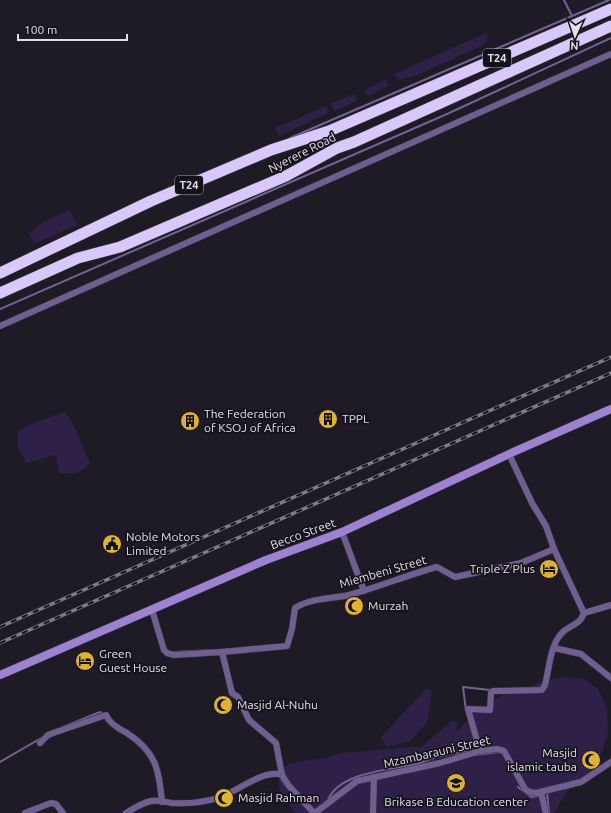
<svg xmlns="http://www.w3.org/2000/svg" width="611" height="813" viewBox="0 0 611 813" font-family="Ubuntu,sans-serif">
  <rect width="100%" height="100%" fill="#1f1b26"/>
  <!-- green -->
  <g fill="#2f2048">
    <polygon points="486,33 488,36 487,41 481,46 420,74 399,80 394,74"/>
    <polygon points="387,79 388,86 371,95 366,95 364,90"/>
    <polygon points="354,94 357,101 334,111 331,103"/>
    <polygon points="326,106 328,113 279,136 275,128"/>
    <polygon points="69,210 77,225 34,244 29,234 42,223"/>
    <path d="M64,412C76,422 81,448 90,463C80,474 73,475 59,473L56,455L26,463L18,447L17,432L28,425Z"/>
    <path d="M563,677L583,679L598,689L607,709L608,734L594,774L568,790L554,813H296C287,801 273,790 281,774H280L288,764L302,761L325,758L341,753L415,747L420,748L452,721L457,722V732L468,719L493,700L503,695L514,694L543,681Z"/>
    <polygon points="427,688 432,692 427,722 411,741 386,747 381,737"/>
  </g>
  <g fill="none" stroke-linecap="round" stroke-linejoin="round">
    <!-- stream -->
    <g stroke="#756192" stroke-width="2">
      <polyline points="564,0 572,16"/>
      <polyline points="290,138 609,0"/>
      <polyline points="0,309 447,114 611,38"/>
      <polyline points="175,652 213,650"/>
      <polyline points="466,711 463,687 490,690"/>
      <polyline points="63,727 100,712 104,715"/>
      <polyline points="475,755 499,752"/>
      <polyline points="0,762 43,737"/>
      <polyline points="280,777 285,785"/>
      <polyline points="518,787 531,797 538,796"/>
      <polyline points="547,792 549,813"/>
      <path d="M328,800C339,772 390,770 416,764C425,762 433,757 442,756C452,753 462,753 472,750"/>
    </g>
    <!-- street casing -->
    <g stroke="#3a3741" stroke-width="7">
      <g id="street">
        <polyline points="0,326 611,54"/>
        <polyline points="509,454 532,503 546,526 554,549 584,613"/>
        <polyline points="342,532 364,591"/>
        <polyline points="152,610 164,650 167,653 174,655 222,652 232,693 238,697 249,720 276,743 282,775 289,786 314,813"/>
        <polyline points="584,613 611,605"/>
        <polyline points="554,648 581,654 611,678"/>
        <path d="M222,652L287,646L292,629L295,608C311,598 331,599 349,595C379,587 407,575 437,567L455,577L521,563L554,549"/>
        <path d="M40,743L48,735L56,732L106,715C109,723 119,729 127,733C156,752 159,769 162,802"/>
        <path d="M480,751L468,709L490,710L491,693L493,691L542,690L545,685C549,670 550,646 561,634C568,625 580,626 584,613"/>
        <polyline points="541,793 546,813"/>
        <polyline points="25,813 51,803 56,804 63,813"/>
        <path d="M126,813C134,808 142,803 151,801C158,800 165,802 172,803C188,804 206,802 221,797C237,791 266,768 282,775"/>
        <polyline points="315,813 357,781 440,763 480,751 497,749 504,751 525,789 530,792 536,793 581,782 611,762"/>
        <polyline points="373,813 374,777"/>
      </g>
    </g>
    <!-- secondary casing -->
    <g stroke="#3a3741" stroke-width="9">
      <polyline id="secondary" points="0,675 266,560 342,532 509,454 611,409"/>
    </g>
    <!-- highway casing -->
    <g stroke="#3a3741" stroke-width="12">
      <g id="highway">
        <polyline points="0,273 151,201 271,150 329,131 611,9"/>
        <polyline points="0,293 78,258 120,247 286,176 337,148 354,142 611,26"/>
      </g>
    </g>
    <!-- street -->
    <use href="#street" stroke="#6f5e8f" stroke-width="6"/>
    <!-- secondary -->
    <use href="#secondary" stroke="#9e82d1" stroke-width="8"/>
    <!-- highway -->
    <use href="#highway" stroke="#d9c9fa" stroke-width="11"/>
    <!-- rail casing -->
    <g stroke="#7e7b84" stroke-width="3.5">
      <g id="rail">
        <polyline points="0,627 611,357"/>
        <polyline points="0,643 611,373"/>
      </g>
    </g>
    <!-- rail -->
    <use href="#rail" stroke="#16121c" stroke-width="2" stroke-dasharray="6" stroke-linecap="butt"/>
  </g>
  <!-- icons -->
  <defs>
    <g id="building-disc" transform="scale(1)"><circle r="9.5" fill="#ddb133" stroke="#16121c"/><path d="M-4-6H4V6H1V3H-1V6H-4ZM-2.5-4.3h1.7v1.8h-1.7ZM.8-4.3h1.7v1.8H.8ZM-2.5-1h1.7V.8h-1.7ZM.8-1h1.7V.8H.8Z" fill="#111"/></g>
    <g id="civic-disc" transform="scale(1)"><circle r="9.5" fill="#ddb133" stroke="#16121c"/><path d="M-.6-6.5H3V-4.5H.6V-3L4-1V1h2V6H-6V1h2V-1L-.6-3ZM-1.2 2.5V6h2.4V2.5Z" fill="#111"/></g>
    <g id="hotel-disc" transform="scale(1)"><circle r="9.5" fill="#ddb133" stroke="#16121c"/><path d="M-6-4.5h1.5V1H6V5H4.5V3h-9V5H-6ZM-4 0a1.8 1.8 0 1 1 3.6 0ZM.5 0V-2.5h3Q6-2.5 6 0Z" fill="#111"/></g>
    <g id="mosque-disc" transform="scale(1)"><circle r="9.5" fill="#ddb133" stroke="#16121c"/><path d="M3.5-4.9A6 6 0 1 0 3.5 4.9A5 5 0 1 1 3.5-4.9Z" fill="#111"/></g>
    <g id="school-disc" transform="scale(1)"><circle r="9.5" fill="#ddb133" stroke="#16121c"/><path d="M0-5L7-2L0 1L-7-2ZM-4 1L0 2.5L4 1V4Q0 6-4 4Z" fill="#111"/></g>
  </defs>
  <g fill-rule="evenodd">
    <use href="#building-disc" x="328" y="419"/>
    <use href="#building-disc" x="190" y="421"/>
    <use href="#civic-disc" x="112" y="544"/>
    <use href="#hotel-disc" x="549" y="569"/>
    <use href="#mosque-disc" x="354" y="606"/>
    <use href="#hotel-disc" x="85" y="661"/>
    <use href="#mosque-disc" x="223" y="705"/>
    <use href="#mosque-disc" x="591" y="760"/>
    <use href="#school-disc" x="456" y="783"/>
    <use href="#mosque-disc" x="224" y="798"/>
  </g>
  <g text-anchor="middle" stroke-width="3.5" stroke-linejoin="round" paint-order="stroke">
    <!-- shield labels -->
    <g fill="#16121c" stroke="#a5a2aa" stroke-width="1">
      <rect x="483" y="49" width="28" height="18" rx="3"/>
      <rect x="175" y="176" width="28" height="18" rx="3"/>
    </g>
    <g font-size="11" font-weight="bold" fill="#e2e0e7">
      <text x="497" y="62">T24</text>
      <text x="189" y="189">T24</text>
    </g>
    <!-- street labels -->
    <g font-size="12" fill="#e2e0e7" stroke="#16121c">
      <text transform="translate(302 153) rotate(-27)" y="4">Nyerere Road</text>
      <text transform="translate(303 534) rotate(-20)" y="4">Becco Street</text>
      <text transform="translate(383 572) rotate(-16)" y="4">Miembeni Street</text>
      <text transform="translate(437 752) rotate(-13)" y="4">Mzambarauni Street</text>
    </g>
    <!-- poi labels -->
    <g font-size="12" fill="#e2e0e7" stroke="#16121c" text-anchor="start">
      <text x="204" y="418">The Federation<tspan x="204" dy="14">of KSOJ of Africa</tspan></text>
      <text x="342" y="423">TPPL</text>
      <text x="126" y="541">Noble Motors<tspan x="126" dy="14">Limited</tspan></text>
      <text x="535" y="573" text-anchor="end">Triple Z Plus</text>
      <text x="368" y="610">Murzah</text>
      <text x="99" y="658">Green<tspan x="99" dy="14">Guest House</tspan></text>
      <text x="237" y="709">Masjid Al-Nuhu</text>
      <text x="577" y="757" text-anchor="end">Masjid<tspan x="577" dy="14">islamic tauba</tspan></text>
      <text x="238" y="802">Masjid Rahman</text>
      <text x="456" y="806" text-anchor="middle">Brikase B Education center</text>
    </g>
  </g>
  <!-- north arrow -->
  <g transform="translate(575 36) rotate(183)" stroke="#16121c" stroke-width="3" paint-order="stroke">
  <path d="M0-3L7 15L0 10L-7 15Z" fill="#e2e0e7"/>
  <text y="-6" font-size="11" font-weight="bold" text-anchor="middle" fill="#e2e0e7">N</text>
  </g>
  <!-- scale -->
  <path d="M18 34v6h109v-6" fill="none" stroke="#e2e0e7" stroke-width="2"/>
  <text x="24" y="34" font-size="12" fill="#e2e0e7" stroke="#16121c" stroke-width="3" paint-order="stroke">100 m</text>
</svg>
